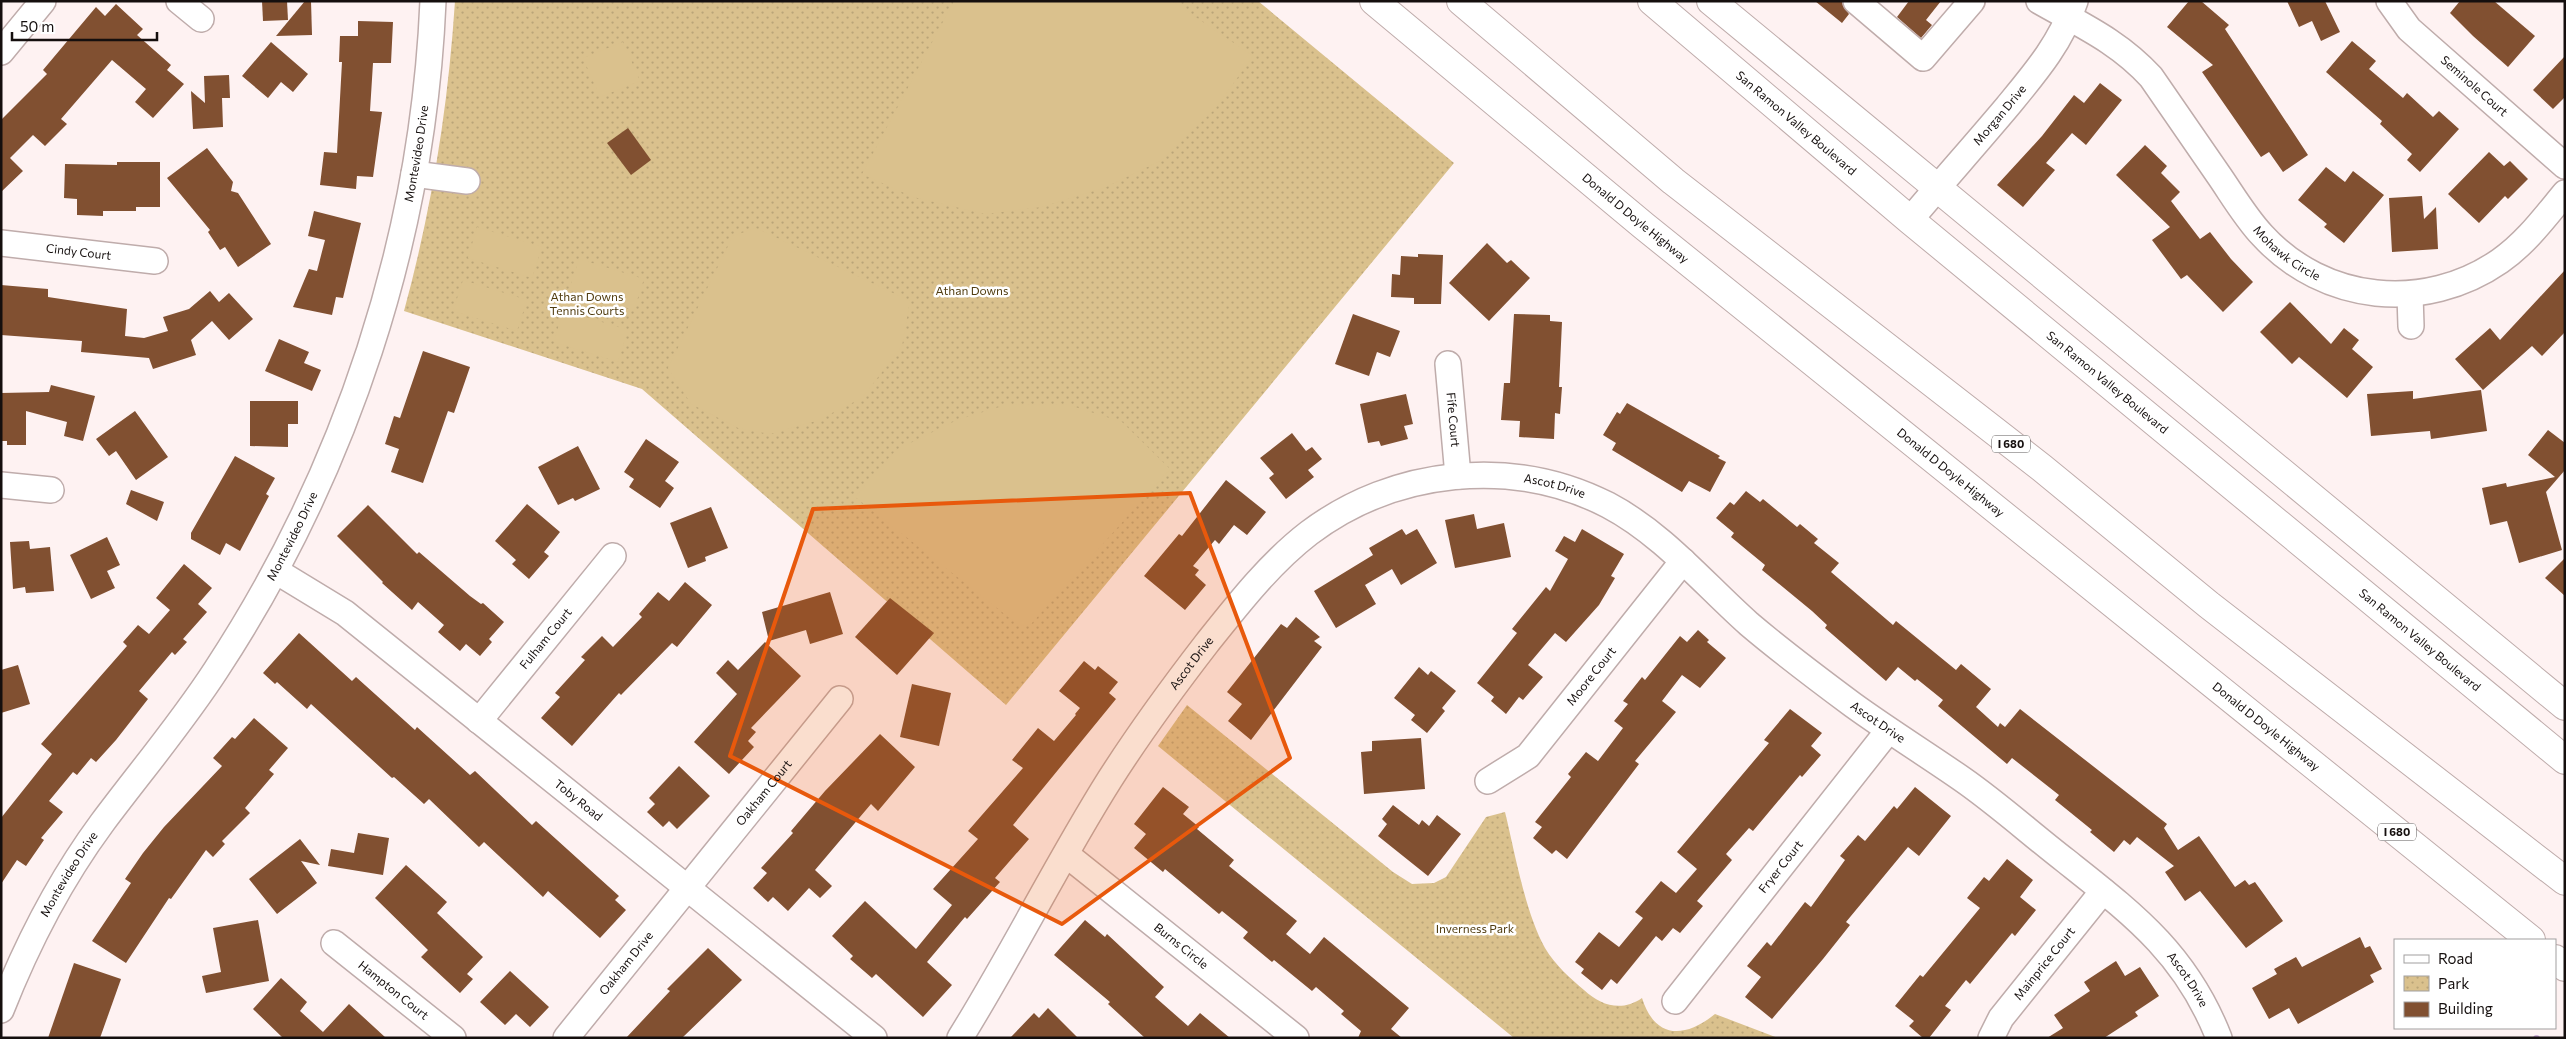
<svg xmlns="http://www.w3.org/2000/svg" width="2566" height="1039" viewBox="0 0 2566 1039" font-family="Commissioner,sans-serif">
  <defs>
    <pattern id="park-dots" width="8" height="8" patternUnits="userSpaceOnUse" patternTransform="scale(1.25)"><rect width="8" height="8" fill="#dac18d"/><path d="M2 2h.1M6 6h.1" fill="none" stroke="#baa578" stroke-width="1.8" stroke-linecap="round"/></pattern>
  </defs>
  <rect width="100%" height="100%" fill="#fef2f2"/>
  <!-- park -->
  <g fill="url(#park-dots)">
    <path d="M455,1H1258L1454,163L1006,705L642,389L404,311C432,208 448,108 455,1Z"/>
    <path d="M1187,705L1393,872L1412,884L1434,883L1446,877L1486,817L1505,812C1515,853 1525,912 1545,948C1555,965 1570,978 1584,990C1601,1006 1622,1012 1642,998C1655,1039 1684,1039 1715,1014L1778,1038H1514L1158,746Z"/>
  </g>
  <!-- pitch -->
  <g fill="#dac18d">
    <polygon points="954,1 1172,1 1253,56 1215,109 1160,161 1106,187 1042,207 985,214 913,197 862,174"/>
    <polygon points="623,42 640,81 600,97 583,58"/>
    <polygon points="477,227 542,247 532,278 468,258"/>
    <polygon points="756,228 910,301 902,346 862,398 816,421 770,434 738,428 691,404 668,368 733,236"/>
    <polygon points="579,259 644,279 634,310 569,290"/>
    <polygon points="463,280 527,300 517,331 453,311"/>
    <polygon points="563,310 628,330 618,362 554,342"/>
    <polygon points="1009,404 1069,405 1122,422 1170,469 1031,624 1020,626 855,497 896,450 957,420"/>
  </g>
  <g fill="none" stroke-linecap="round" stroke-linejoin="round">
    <!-- stream -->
    <polyline stroke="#c49fd0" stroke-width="5.5" points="2536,1038 2537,1038"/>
  </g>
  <!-- building -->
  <g fill="#815031">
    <polygon points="262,1 287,1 288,20 263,21"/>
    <polygon points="305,1 311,1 312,35 276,36"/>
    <polygon points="1815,1 1842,1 1843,6 1849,14 1842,23"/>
    <polygon points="1909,1 1941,1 1926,20 1932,25 1921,38 1897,17"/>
    <polygon points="2189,1 2201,1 2229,25 2225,29 2308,155 2283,172 2269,152 2261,157 2202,72 2213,65 2167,27"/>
    <polygon points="2287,1 2325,1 2340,32 2321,41 2312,21 2299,27"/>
    <polygon points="2460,1 2494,1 2535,36 2508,67 2473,36 2450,13"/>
    <polygon points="116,4 143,29 137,35 171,65 167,70 184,84 153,118 135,102 146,89 112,60 61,119 67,124 45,146 33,135 10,158 23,171 1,192 1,120 47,74 43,70 96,7 105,16"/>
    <polygon points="358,21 393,22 391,63 373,63 370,111 382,112 373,177 357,176 356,189 320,185 324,152 337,153 342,62 339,62 340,36 358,36"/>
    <polygon points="2352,41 2376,61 2369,69 2403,98 2407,93 2433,117 2439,111 2459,129 2420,172 2407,160 2412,154 2380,124 2382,121 2326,72"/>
    <polygon points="271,42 308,74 293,92 281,82 268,98 242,76"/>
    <polygon points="2565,56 2565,97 2553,109 2533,90"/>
    <polygon points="229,75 230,98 222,98 223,127 193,129 191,91 205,103 204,76"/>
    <polygon points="2100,83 2122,100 2086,145 2072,133 2046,163 2055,170 2023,207 1997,185 2042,136 2074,95 2084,103"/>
    <polygon points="628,128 651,160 631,175 607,143"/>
    <polygon points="2145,145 2167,166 2161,173 2180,192 2171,201 2200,239 2210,232 2231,259 2253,282 2223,312 2187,275 2181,279 2152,240 2170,227 2116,175"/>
    <polygon points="207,148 233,182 231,191 238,193 271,244 238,267 225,247 220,250 208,232 210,230 167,178"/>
    <polygon points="2489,152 2504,166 2510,161 2528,179 2508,199 2505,196 2479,223 2448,194"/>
    <polygon points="117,162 160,162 160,207 136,207 136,211 103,211 103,216 77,215 77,199 64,198 65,164 117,165"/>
    <polygon points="2326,167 2345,182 2353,171 2384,195 2344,243 2324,227 2327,224 2298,200"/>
    <polygon points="2422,196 2424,219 2436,207 2438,249 2392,252 2389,198"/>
    <polygon points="314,211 361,223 343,298 336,297 332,315 293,307 309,269 317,271 325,240 308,236"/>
    <polygon points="1487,243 1507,263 1511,260 1530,278 1489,321 1449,283"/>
    <polygon points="1418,254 1443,255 1441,304 1414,304 1414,298 1391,297 1392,274 1400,275 1401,256 1418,257"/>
    <polygon points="2565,270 2565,332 2542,356 2532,346 2483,390 2455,359 2490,328 2500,340"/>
    <polygon points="1,285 48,289 48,297 127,309 125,336 144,338 168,331 163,317 189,309 210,291 219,302 229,293 253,319 229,340 212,321 191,340 196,355 153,369 149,358 81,352 82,341 1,335"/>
    <polygon points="2290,302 2331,344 2344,328 2359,340 2352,349 2373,367 2347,398 2299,357 2292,364 2260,332"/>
    <polygon points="1353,314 1400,331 1390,357 1377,352 1369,376 1335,364"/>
    <polygon points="1514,314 1550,315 1550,321 1562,322 1559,387 1562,387 1560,414 1555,413 1554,439 1519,437 1520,421 1501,420 1504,383 1510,383"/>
    <polygon points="279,339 309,352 304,363 321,370 312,391 265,371"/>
    <polygon points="423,351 470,367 454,413 448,411 423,483 391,472 399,449 385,444 394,416 400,418"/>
    <polygon points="51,385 95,396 83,441 64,436 67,422 26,411 26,445 7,445 7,441 1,441 1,393 49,392"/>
    <polygon points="2481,390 2487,431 2431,439 2430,431 2371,436 2367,394 2413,391 2413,399"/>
    <polygon points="1406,394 1413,424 1404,426 1408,439 1381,446 1379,441 1368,443 1360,404"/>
    <polygon points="250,401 298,401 298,424 288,424 288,447 250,446"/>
    <polygon points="1627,403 1720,456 1718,458 1726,462 1710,492 1689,481 1682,492 1612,450 1616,443 1603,435 1617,412 1620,414"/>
    <polygon points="135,411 168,457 136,480 116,451 109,456 96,439"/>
    <polygon points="2548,430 2565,443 2565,470 2546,492 2562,550 2519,563 2507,521 2490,525 2482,488 2506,483 2507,487 2555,477 2528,455"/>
    <polygon points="1292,433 1306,451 1312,447 1322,459 1308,470 1314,477 1286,499 1269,478 1274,474 1260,458"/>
    <polygon points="646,439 679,462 665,481 674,488 660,508 629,487 634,479 624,472"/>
    <polygon points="578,446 600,489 575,501 573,498 558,505 538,467"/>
    <polygon points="235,456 275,478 266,494 269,496 240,551 226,543 220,555 191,539 191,533"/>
    <polygon points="1226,480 1266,512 1247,535 1234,525 1219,544 1215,540 1193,566 1199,570 1195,575 1206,585 1185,610 1144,576 1179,534 1182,536"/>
    <polygon points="131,490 164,502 157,521 126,504"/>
    <polygon points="1746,491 1760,502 1763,499 1797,527 1800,524 1818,539 1814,543 1839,563 1831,572 1893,625 1896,621 1956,670 1961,664 1991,689 1976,707 1998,727 2000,723 2005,727 2020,709 2167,824 2164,828 2178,850 2199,836 2235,887 2245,880 2249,885 2255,882 2283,921 2246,948 2200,891 2185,901 2165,872 2174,866 2137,837 2130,845 2124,840 2114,852 2090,832 2092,830 2055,800 2059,795 2012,758 2007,764 1938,706 1943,700 1917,679 1915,681 1898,667 1886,681 1825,628 1827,625 1812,611 1762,570 1765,565 1731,537 1734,533 1716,518 1730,502 1734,505"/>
    <polygon points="527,504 560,532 544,552 549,556 529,579 512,564 516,560 495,541"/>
    <polygon points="368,505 417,554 419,552 470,596 481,604 483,603 504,622 489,639 492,642 480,656 466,644 460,651 438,632 444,625 418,602 412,610 382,583 383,582 337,536"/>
    <polygon points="711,507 728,548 705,557 706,561 688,568 670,523"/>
    <polygon points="1474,514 1477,529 1504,523 1511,557 1455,568 1445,520"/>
    <polygon points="1402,529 1406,535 1417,529 1437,563 1401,585 1392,569 1365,585 1376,604 1336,628 1314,591 1373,555 1369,548"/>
    <polygon points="1582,529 1624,554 1611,576 1615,578 1599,605 1566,642 1555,633 1528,665 1543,677 1523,700 1519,697 1506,714 1491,701 1494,697 1477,683 1517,633 1512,629 1546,587 1550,591 1568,559 1555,551 1564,536 1575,542"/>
    <polygon points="107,537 120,565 107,571 115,588 91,599 70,555"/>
    <polygon points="29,541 30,549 50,547 54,591 26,593 25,587 13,589 10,542"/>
    <polygon points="2565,558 2565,596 2545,578"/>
    <polygon points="184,564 212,588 198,604 207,612 183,639 187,642 175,655 172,652 139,691 148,699 116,740 96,762 91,758 77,775 73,772 49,801 63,812 41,838 44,840 26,866 17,860 1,884 1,818 52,754 41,744 127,646 123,642 138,625 149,634 170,610 156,598"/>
    <polygon points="685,582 712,605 677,647 672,643 621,695 619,693 572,746 541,718 560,697 555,693 585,660 581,657 602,636 613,647 642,617 639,614 658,592 669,601"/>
    <polygon points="830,592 843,634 810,644 806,630 769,641 762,612"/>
    <polygon points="890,598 934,633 897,675 855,637"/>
    <polygon points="1296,617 1320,637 1314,641 1322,647 1251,740 1228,721 1242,704 1227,692 1281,624 1287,628"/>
    <polygon points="1698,630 1709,640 1707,642 1726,658 1700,688 1682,675 1662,701 1676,712 1635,761 1639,764 1567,859 1556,850 1552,854 1533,838 1542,827 1535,822 1571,777 1568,774 1586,752 1598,761 1623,728 1614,721 1628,704 1623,701 1642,677 1645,680 1680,636 1687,642"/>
    <polygon points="299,633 352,681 356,677 415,730 417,727 470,775 475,771 532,825 536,821 619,896 615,900 626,910 600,938 548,891 543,897 484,842 479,847 429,799 424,804 394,777 392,778 311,704 307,709 277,682 275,684 263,673"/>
    <polygon points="765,642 801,676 751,728 756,732 748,741 754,747 729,774 694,742 737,694 716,673 728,660 738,670"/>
    <polygon points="1084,661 1095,670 1098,666 1118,682 1109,693 1116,699 1013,825 1029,839 995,878 1000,882 967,919 965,917 927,962 952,985 923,1017 876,974 872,978 850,959 853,956 832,936 865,901 916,949 952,905 933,889 978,839 968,831 1023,768 1012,760 1038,728 1054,741 1076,715 1075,714 1080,708 1059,691"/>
    <polygon points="18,665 30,704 1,713 1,670"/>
    <polygon points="1419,667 1428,675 1431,671 1456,691 1442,708 1445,711 1427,733 1411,720 1415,715 1394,698"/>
    <polygon points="912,684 951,693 939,746 900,737"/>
    <polygon points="1790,709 1822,733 1811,746 1821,755 1802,777 1800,775 1753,831 1749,828 1726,854 1732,860 1697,901 1703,906 1680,933 1673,928 1662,941 1656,936 1617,984 1611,979 1602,990 1581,973 1584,969 1575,962 1599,932 1619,947 1643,918 1635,912 1661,881 1676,893 1697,869 1677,852 1769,743 1764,740"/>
    <polygon points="254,718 288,748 269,770 274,774 245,808 250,813 222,841 225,844 213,857 206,850 171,899 169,898 126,963 92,941 131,883 125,879 143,853 164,827 222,766 213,758 232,737 235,739"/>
    <polygon points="880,734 915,767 878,811 871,804 815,870 832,886 820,898 809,888 788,911 773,897 768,902 753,888 767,873 761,868 793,833 791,831 825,791"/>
    <polygon points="1421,738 1425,789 1364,794 1361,752 1372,751 1372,741"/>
    <polygon points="679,766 710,796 677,829 669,821 663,827 647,812 655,804 649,798"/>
    <polygon points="1163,787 1189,807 1183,814 1199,827 1197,829 1234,860 1229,866 1297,921 1286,934 1310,954 1324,937 1409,1008 1391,1029 1402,1038 1358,1038 1361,1031 1341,1014 1344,1011 1316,987 1312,991 1274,960 1272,962 1243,938 1248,932 1222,911 1219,914 1165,869 1163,872 1134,848 1146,834 1134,824"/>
    <polygon points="1915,787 1951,816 1919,856 1908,847 1846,922 1850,925 1823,959 1772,1019 1745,997 1761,977 1747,966 1767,942 1771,946 1805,902 1811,907 1845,860 1840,856 1858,835 1865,841 1894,806 1897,809"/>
    <polygon points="1393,805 1419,825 1422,820 1429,826 1437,815 1461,834 1428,876 1378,836 1387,824 1382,819"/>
    <polygon points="358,833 389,838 383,875 328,866 331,849 354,853"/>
    <polygon points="300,839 320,865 301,861 317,883 277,914 249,879"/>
    <polygon points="2007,859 2033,880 2020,897 2036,910 2015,936 2012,933 1970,984 1966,980 1945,1006 1951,1010 1929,1038 1923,1038 1909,1026 1914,1021 1895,1006 1920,975 1923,977 1980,908 1967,898 1984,877 1989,881"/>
    <polygon points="406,865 447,902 437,913 483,957 467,974 473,979 460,993 421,957 428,950 375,898"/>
    <polygon points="258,920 269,981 206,993 202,976 221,972 213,928"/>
    <polygon points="1085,920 1105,937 1107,934 1164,987 1155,997 1188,1026 1200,1013 1230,1038 1145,1038 1108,1004 1110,1002 1054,955"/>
    <polygon points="2360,937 2365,948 2370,946 2382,969 2370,975 2374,982 2298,1024 2289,1008 2269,1019 2252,988 2277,974 2274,969 2296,957 2302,967"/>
    <polygon points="708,948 742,980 682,1038 626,1038 670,991 667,989"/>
    <polygon points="2116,961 2125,976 2140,967 2159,996 2135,1012 2138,1016 2104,1038 2047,1038 2063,1028 2054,1015 2090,991 2084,982"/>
    <polygon points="74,963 121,979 100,1038 48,1038"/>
    <polygon points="510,971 549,1007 530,1027 516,1014 505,1025 480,1002"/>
    <polygon points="281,978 307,1002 300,1011 323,1032 349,1004 386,1038 283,1038 253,1009"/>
    <polygon points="1048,1008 1078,1038 1010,1038 1034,1013 1039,1018"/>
  </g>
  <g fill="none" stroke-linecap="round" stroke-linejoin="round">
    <!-- minor casing -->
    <g stroke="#bfacab" stroke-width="28">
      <g id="minor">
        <polyline points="179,1 201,19"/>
        <polyline points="1856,1 1923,58 1972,1"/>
        <path id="s1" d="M2039,1C2081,25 2118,41 2151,77C2174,110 2197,144 2220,177C2233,196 2246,218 2262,235C2324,303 2425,313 2500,261C2526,243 2545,217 2565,193"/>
        <path id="s2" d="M2389,1L2409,29L2565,166"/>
        <polyline points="1,52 43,1"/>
        <polyline points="414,174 467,181"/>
        <path id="s3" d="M1910,220C1942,182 1975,145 2007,107C2035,73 2061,43 2075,1"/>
        <path id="s4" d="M1,243L155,261"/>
        <polyline points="2410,295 2411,326"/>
        <path id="s5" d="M1448,364L1458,476"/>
        <polyline points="1,485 51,490"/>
        <path id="s6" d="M276,571L345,613L874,1038"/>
        <path id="s7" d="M479,721L613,556"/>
        <path id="s8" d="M1488,781L1528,756L1683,561"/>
        <path id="s9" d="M1067,855L1296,1038"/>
        <path id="s10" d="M334,943L453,1038"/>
        <path id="s11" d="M1675,1001L1888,731"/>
        <path id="s12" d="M1,1010C27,944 60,880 102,823C140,772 181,724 216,670C346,472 423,239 433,1"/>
        <path id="s13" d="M566,1038L840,699"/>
        <path id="s14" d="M960,1038C1013,953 1057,863 1110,779C1140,732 1173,687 1207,643C1238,604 1270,563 1309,533C1394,469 1512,456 1608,505C1663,534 1703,583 1749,624C1782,652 1818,679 1853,705C1889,731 1926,754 1962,779C1998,804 2031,834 2066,861C2134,915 2186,954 2219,1038"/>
        <path id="s15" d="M1991,1038L2001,1018L2103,891"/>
      </g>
    </g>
    <!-- major casing -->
    <g stroke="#bfacab" stroke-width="30">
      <g id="major">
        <path id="s16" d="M1652,1L1910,220L2565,760"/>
        <polyline points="1711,1 2565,706"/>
      </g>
    </g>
    <!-- highway casing -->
    <g stroke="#bfacab" stroke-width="30">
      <g id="highway">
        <path id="s17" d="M1374,1L1644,226L2531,940"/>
        <polyline points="1461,1 1673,181 2042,468 2209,605 2565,881"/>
        <polyline points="2555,959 2565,967"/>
      </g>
    </g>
    <!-- minor -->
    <use href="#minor" stroke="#fff" stroke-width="25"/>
    <!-- major -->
    <use href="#major" stroke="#fff" stroke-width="28"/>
    <!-- highway -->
    <use href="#highway" stroke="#fff" stroke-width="28"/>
  </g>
  <!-- marked area -->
  <path fill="#e8590c" fill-opacity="0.2" stroke="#e8590c" stroke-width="4" stroke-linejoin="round" d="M1190,493L1290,758L1062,924L730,756L813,509Z"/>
  <g text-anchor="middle" stroke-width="5" stroke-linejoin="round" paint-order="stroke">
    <!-- shield labels -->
    <g fill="#fff" stroke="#5b5756" stroke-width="1">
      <rect x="1992" y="435.5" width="38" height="17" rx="4"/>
      <rect x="2378" y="823.5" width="38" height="17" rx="4"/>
    </g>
    <g font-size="11" font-weight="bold" fill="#150f0e">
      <text x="2011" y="448">I 680</text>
      <text x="2397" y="836">I 680</text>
    </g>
    <!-- street labels -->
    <g font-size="12" fill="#150f0e" stroke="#fff">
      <text dy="4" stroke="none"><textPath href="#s2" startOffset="121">Seminole Court</textPath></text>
      <text dy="4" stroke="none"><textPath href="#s3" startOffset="138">Morgan Drive</textPath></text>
      <text dy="4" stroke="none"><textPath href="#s16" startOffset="189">San Ramon Valley Boulevard</textPath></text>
      <text dy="4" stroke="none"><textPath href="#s12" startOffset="962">Montevideo Drive</textPath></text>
      <text dy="4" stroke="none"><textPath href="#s17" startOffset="340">Donald D Doyle Highway</textPath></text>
      <text dy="4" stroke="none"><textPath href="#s1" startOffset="360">Mohawk Circle</textPath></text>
      <text dy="4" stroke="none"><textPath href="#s4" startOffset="78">Cindy Court</textPath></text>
      <text dy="4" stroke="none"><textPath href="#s16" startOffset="594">San Ramon Valley Boulevard</textPath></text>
      <text dy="4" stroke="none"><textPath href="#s5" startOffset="56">Fife Court</textPath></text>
      <text dy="4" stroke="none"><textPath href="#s17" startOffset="745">Donald D Doyle Highway</textPath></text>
      <text dy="4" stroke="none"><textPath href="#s14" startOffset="876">Ascot Drive</textPath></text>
      <text dy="4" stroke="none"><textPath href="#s12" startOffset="558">Montevideo Drive</textPath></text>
      <text dy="4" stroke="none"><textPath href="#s7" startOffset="106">Fulham Court</textPath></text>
      <text dy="4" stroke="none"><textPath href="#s16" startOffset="999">San Ramon Valley Boulevard</textPath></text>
      <text dy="4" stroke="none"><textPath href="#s14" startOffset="441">Ascot Drive</textPath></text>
      <text dy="4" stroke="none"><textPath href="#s8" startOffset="149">Moore Court</textPath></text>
      <text dy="4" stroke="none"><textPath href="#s14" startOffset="1280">Ascot Drive</textPath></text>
      <text dy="4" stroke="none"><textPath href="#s17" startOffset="1150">Donald D Doyle Highway</textPath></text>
      <text dy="4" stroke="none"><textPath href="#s13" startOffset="315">Oakham Court</textPath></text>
      <text dy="4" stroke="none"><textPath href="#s6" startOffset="380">Toby Road</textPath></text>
      <text dy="4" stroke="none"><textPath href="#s11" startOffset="171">Fryer Court</textPath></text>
      <text dy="4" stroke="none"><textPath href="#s12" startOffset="152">Montevideo Drive</textPath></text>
      <text dy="4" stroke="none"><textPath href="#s9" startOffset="146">Burns Circle</textPath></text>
      <text dy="4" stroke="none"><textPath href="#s13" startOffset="96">Oakham Drive</textPath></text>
      <text dy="4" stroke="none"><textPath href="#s15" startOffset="92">Mainprice Court</textPath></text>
      <text dy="4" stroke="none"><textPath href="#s14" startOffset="1685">Ascot Drive</textPath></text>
      <text dy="4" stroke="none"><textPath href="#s10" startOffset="76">Hampton Court</textPath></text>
    </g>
    <!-- park labels -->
    <g font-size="12" fill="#513d11" stroke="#fff">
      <text x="972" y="295">Athan Downs</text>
      <text x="587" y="301">Athan Downs<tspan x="587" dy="14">Tennis Courts</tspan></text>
      <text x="1475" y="933">Inverness Park</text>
    </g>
  </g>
  <!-- border -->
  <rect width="2566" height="1039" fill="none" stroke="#150f0e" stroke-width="5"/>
  <!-- legend -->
  <rect x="2394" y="939" width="162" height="90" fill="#ffffff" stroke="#a19f9f"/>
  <rect x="2404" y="955" width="25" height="8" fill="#ffffff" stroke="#a19f9f"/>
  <text x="2438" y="964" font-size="15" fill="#150f0e">Road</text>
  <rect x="2404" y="976" width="25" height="15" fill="url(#park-dots)" stroke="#a19f9f"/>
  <text x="2438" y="989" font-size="15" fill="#150f0e">Park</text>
  <rect x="2404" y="1002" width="25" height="15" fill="#815031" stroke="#a19f9f"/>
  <text x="2438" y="1014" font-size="15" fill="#150f0e">Building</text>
  <!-- scale -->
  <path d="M12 32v8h145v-8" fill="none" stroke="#150f0e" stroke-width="2.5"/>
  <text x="20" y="32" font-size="15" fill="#150f0e" stroke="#ffffff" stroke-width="4" paint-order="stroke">50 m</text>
</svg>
